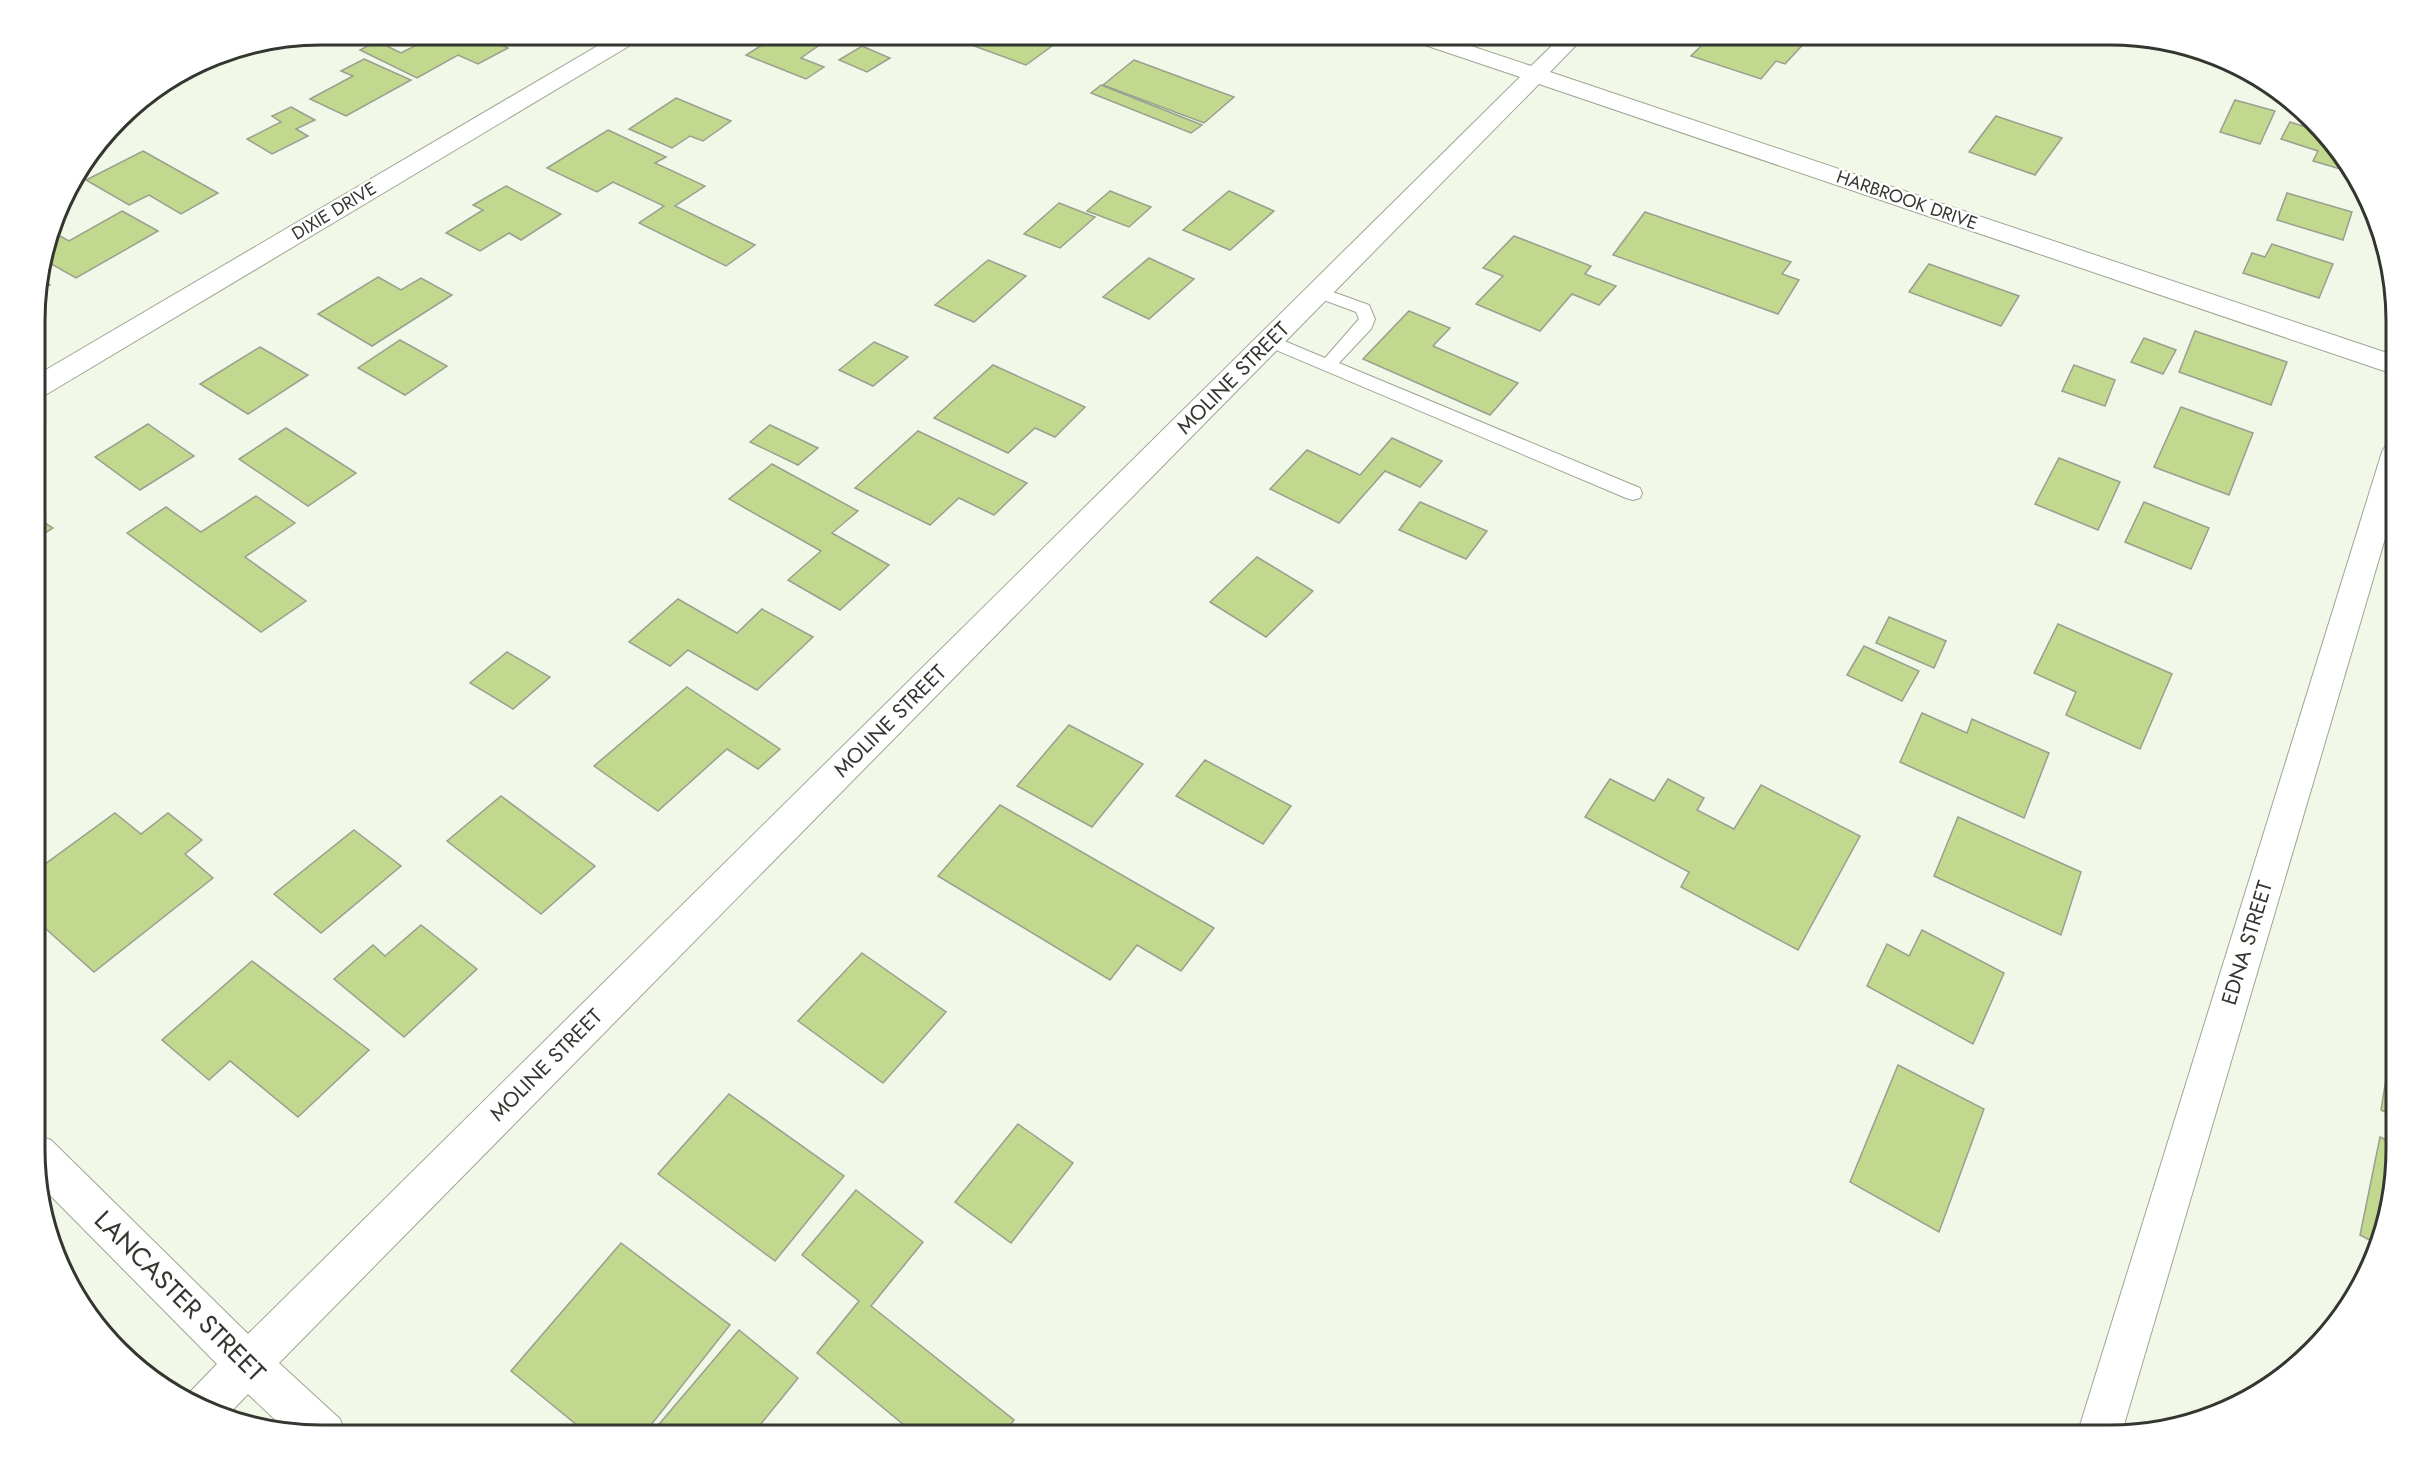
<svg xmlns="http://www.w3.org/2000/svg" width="2431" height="1470" viewBox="0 0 2431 1470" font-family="Jost,sans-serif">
  <rect width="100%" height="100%" fill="#f2f8e7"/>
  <!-- building -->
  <g fill="#c1d88e" stroke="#9a9f8f" stroke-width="1.5">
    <polygon points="436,35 479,35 508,48 478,64 458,55 417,78 360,50 377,41 401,53"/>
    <polygon points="778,35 796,35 821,44 801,58 824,67 806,79 746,55"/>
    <polygon points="944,35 1067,35 1026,65"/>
    <polygon points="1712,35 1799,35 1809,38 1785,64 1776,61 1761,79 1691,56"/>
    <polygon points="862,46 890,58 867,72 839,60"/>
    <polygon points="364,59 411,80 346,116 310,99 353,76 341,71"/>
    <polygon points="1134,60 1234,97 1204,123 1103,85"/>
    <polygon points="1101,85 1202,125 1191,133 1091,93"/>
    <polygon points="676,98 731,121 703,141 690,136 672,148 629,129"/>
    <polygon points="2235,100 2275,111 2260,144 2220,132"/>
    <polygon points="291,107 315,120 296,129 308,136 272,154 247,139 281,122 272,116"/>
    <polygon points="1996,116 2062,138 2035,175 1969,152"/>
    <polygon points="2290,122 2312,129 2354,173 2313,161 2318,151 2281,139"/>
    <polygon points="608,130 666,157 655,163 705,186 675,206 755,245 726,266 639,223 664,206 613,182 597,192 547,168"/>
    <polygon points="143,151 218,193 181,214 149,195 129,205 86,180"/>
    <polygon points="506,186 561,214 521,240 509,233 480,251 446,233 483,210 473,205"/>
    <polygon points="1110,191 1151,207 1129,227 1087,211"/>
    <polygon points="1229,191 1274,211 1230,250 1183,230"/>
    <polygon points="2287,193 2352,212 2343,240 2277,220"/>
    <polygon points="1059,203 1095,217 1060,248 1024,234"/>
    <polygon points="122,211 158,231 76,278 44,260 53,232 69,241"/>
    <polygon points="1645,212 1791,262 1782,274 1799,280 1778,314 1613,255"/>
    <polygon points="1514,236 1591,266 1585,274 1616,286 1599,305 1572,294 1540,331 1476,304 1503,276 1483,268"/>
    <polygon points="2272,244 2333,264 2319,298 2243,273 2252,253 2265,257"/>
    <polygon points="1149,258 1194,279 1149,319 1103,297"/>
    <polygon points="988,260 1026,276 974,322 935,305"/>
    <polygon points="1929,264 2019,296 2001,326 1909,292"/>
    <polygon points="378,277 401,290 421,278 452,295 372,346 318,314"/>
    <polygon points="39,278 50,285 37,292 37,284"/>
    <polygon points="1409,311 1450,328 1433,346 1518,383 1490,415 1363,359"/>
    <polygon points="2195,331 2287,362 2271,405 2179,372"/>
    <polygon points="2144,338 2176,350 2163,374 2131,362"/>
    <polygon points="400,340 447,366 405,395 358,368"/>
    <polygon points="874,342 908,357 873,386 839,370"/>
    <polygon points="260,347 308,375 248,414 200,384"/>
    <polygon points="993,365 1085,407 1055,437 1035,428 1008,453 934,418"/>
    <polygon points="2074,365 2115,380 2105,406 2062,391"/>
    <polygon points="2181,407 2253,433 2229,495 2154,467"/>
    <polygon points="148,424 194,456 140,490 95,457"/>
    <polygon points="770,425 818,448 798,465 750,442"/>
    <polygon points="286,428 356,473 308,506 239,459"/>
    <polygon points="918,431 1027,483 994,515 959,498 930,525 855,488"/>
    <polygon points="1392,438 1442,461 1420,487 1385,471 1339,523 1270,489 1307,450 1360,475"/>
    <polygon points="2059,458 2120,482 2098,530 2035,504"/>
    <polygon points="772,464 858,511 832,533 889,565 840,610 788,580 821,551 729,499"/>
    <polygon points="256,496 295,523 245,557 306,601 261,632 127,533 166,507 201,532"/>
    <polygon points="1420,502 1487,531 1466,559 1399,530"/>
    <polygon points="2144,502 2209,528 2191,569 2125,542"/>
    <polygon points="37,518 53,528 37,538"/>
    <polygon points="1257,557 1313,591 1266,637 1210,602"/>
    <polygon points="678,599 737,633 762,609 813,637 757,690 688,650 670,666 629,642"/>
    <polygon points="1889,617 1946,641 1934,668 1876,643"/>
    <polygon points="2058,624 2172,674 2140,749 2066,715 2076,692 2034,673"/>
    <polygon points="1864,646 1919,671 1902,701 1847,675"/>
    <polygon points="507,652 550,677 513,709 470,683"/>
    <polygon points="687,687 780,749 758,769 727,749 658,811 594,766"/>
    <polygon points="1922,713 1967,733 1972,719 2049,753 2024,818 1900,762"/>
    <polygon points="1069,725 1143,764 1092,827 1017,786"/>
    <polygon points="1205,760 1291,806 1263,844 1176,796"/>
    <polygon points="1610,779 1654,801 1668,779 1704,798 1697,810 1734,829 1761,785 1860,836 1798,950 1681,887 1689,872 1585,817"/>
    <polygon points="501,796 595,866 541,914 447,841"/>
    <polygon points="1000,805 1214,928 1181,971 1137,945 1110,980 938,876"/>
    <polygon points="115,813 141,834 168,813 202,840 185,854 213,878 94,972 37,921 37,870"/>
    <polygon points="1958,817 2081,872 2061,935 1934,876"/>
    <polygon points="354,830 401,866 321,933 274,894"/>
    <polygon points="421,925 477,969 404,1037 334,979 373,945 385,956"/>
    <polygon points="1922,930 2004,973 1973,1044 1867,986 1887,944 1909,956"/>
    <polygon points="862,953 946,1012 883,1083 798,1021"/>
    <polygon points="252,961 369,1050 298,1117 230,1061 209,1080 162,1040"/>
    <polygon points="2394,1029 2396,1029 2396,1117 2381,1110"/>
    <polygon points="1898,1065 1984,1109 1939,1232 1850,1182"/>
    <polygon points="729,1094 844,1176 775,1261 658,1174"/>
    <polygon points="1018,1124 1073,1163 1011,1243 955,1202"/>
    <polygon points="2380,1137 2396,1145 2396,1167 2379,1245 2360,1235"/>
    <polygon points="856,1190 923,1242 871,1306 1014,1420 1003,1435 916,1435 817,1353 859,1301 802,1255"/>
    <polygon points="621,1243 730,1325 643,1435 589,1435 511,1371"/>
    <polygon points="739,1330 798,1378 752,1435 663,1435 655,1429"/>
  </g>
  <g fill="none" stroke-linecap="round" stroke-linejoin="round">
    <!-- lane casing -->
    <g stroke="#9fa595" stroke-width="2">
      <polygon id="lane" points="1319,287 1369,305 1375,319 1371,329 1339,363 1640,488 1642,493 1640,498 1633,500 1626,498 1264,345 1262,341 1264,337 1270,335 1325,358 1359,319 1356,312 1313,296 1311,292 1313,288"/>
    </g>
    <!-- street casing -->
    <g stroke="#9fa595" stroke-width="2">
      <g id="street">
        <polygon points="1407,35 1438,35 1531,66 1563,35 1586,35 1550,72 2396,356 2396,375 1539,84 279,1363 340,1419 346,1435 321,1435 286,1430 248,1394 225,1418 186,1399 189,1393 217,1364 37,1182 37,1135 51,1140 248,1334 1520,77 1410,40"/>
        <polygon points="2396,442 2396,501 2121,1435 2077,1435 2382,452 2386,445"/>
      </g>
    </g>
    <!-- secondary casing -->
    <g stroke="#9fa595" stroke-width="2">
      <polygon id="secondary" points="616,35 642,35 639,40 47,394 37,396 37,375"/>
    </g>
    <!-- lane -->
    <use href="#lane" fill="#fff" fill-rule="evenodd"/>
    <!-- street -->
    <use href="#street" fill="#fff" fill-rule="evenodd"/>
    <!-- secondary -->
    <use href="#secondary" fill="#fff" fill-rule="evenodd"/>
  </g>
  <g text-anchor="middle" stroke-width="5" stroke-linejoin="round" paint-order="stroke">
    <!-- far-street labels -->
    <g font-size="18" fill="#343630" stroke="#fff">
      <text transform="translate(1907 200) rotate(19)" y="6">HARBROOK DRIVE</text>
      <text transform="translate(334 211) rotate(-31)" y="6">DIXIE DRIVE</text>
    </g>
    <!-- street labels -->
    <g font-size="21" fill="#343630" stroke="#fff">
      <text transform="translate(1233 378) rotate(-45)" y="7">MOLINE STREET</text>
      <text transform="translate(890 721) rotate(-45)" y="7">MOLINE STREET</text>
      <text transform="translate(2247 943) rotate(-73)" y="7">EDNA STREET</text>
      <text transform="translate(546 1065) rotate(-45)" y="7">MOLINE STREET</text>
    </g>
    <!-- near-street labels -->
    <g font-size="26" fill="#343630" stroke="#fff">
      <text transform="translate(180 1296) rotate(45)" y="9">LANCASTER STREET</text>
    </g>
  </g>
  <!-- crop -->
  <path d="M0 0H2431V1470H0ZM321 45H2110A276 276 0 0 1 2386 321V1149A276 276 0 0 1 2110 1425H321A276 276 0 0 1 45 1149V321A276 276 0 0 1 321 45Z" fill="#fff" fill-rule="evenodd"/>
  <path fill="none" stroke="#343630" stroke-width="3" d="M321 45H2110A276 276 0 0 1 2386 321V1149A276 276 0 0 1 2110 1425H321A276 276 0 0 1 45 1149V321A276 276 0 0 1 321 45Z"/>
</svg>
